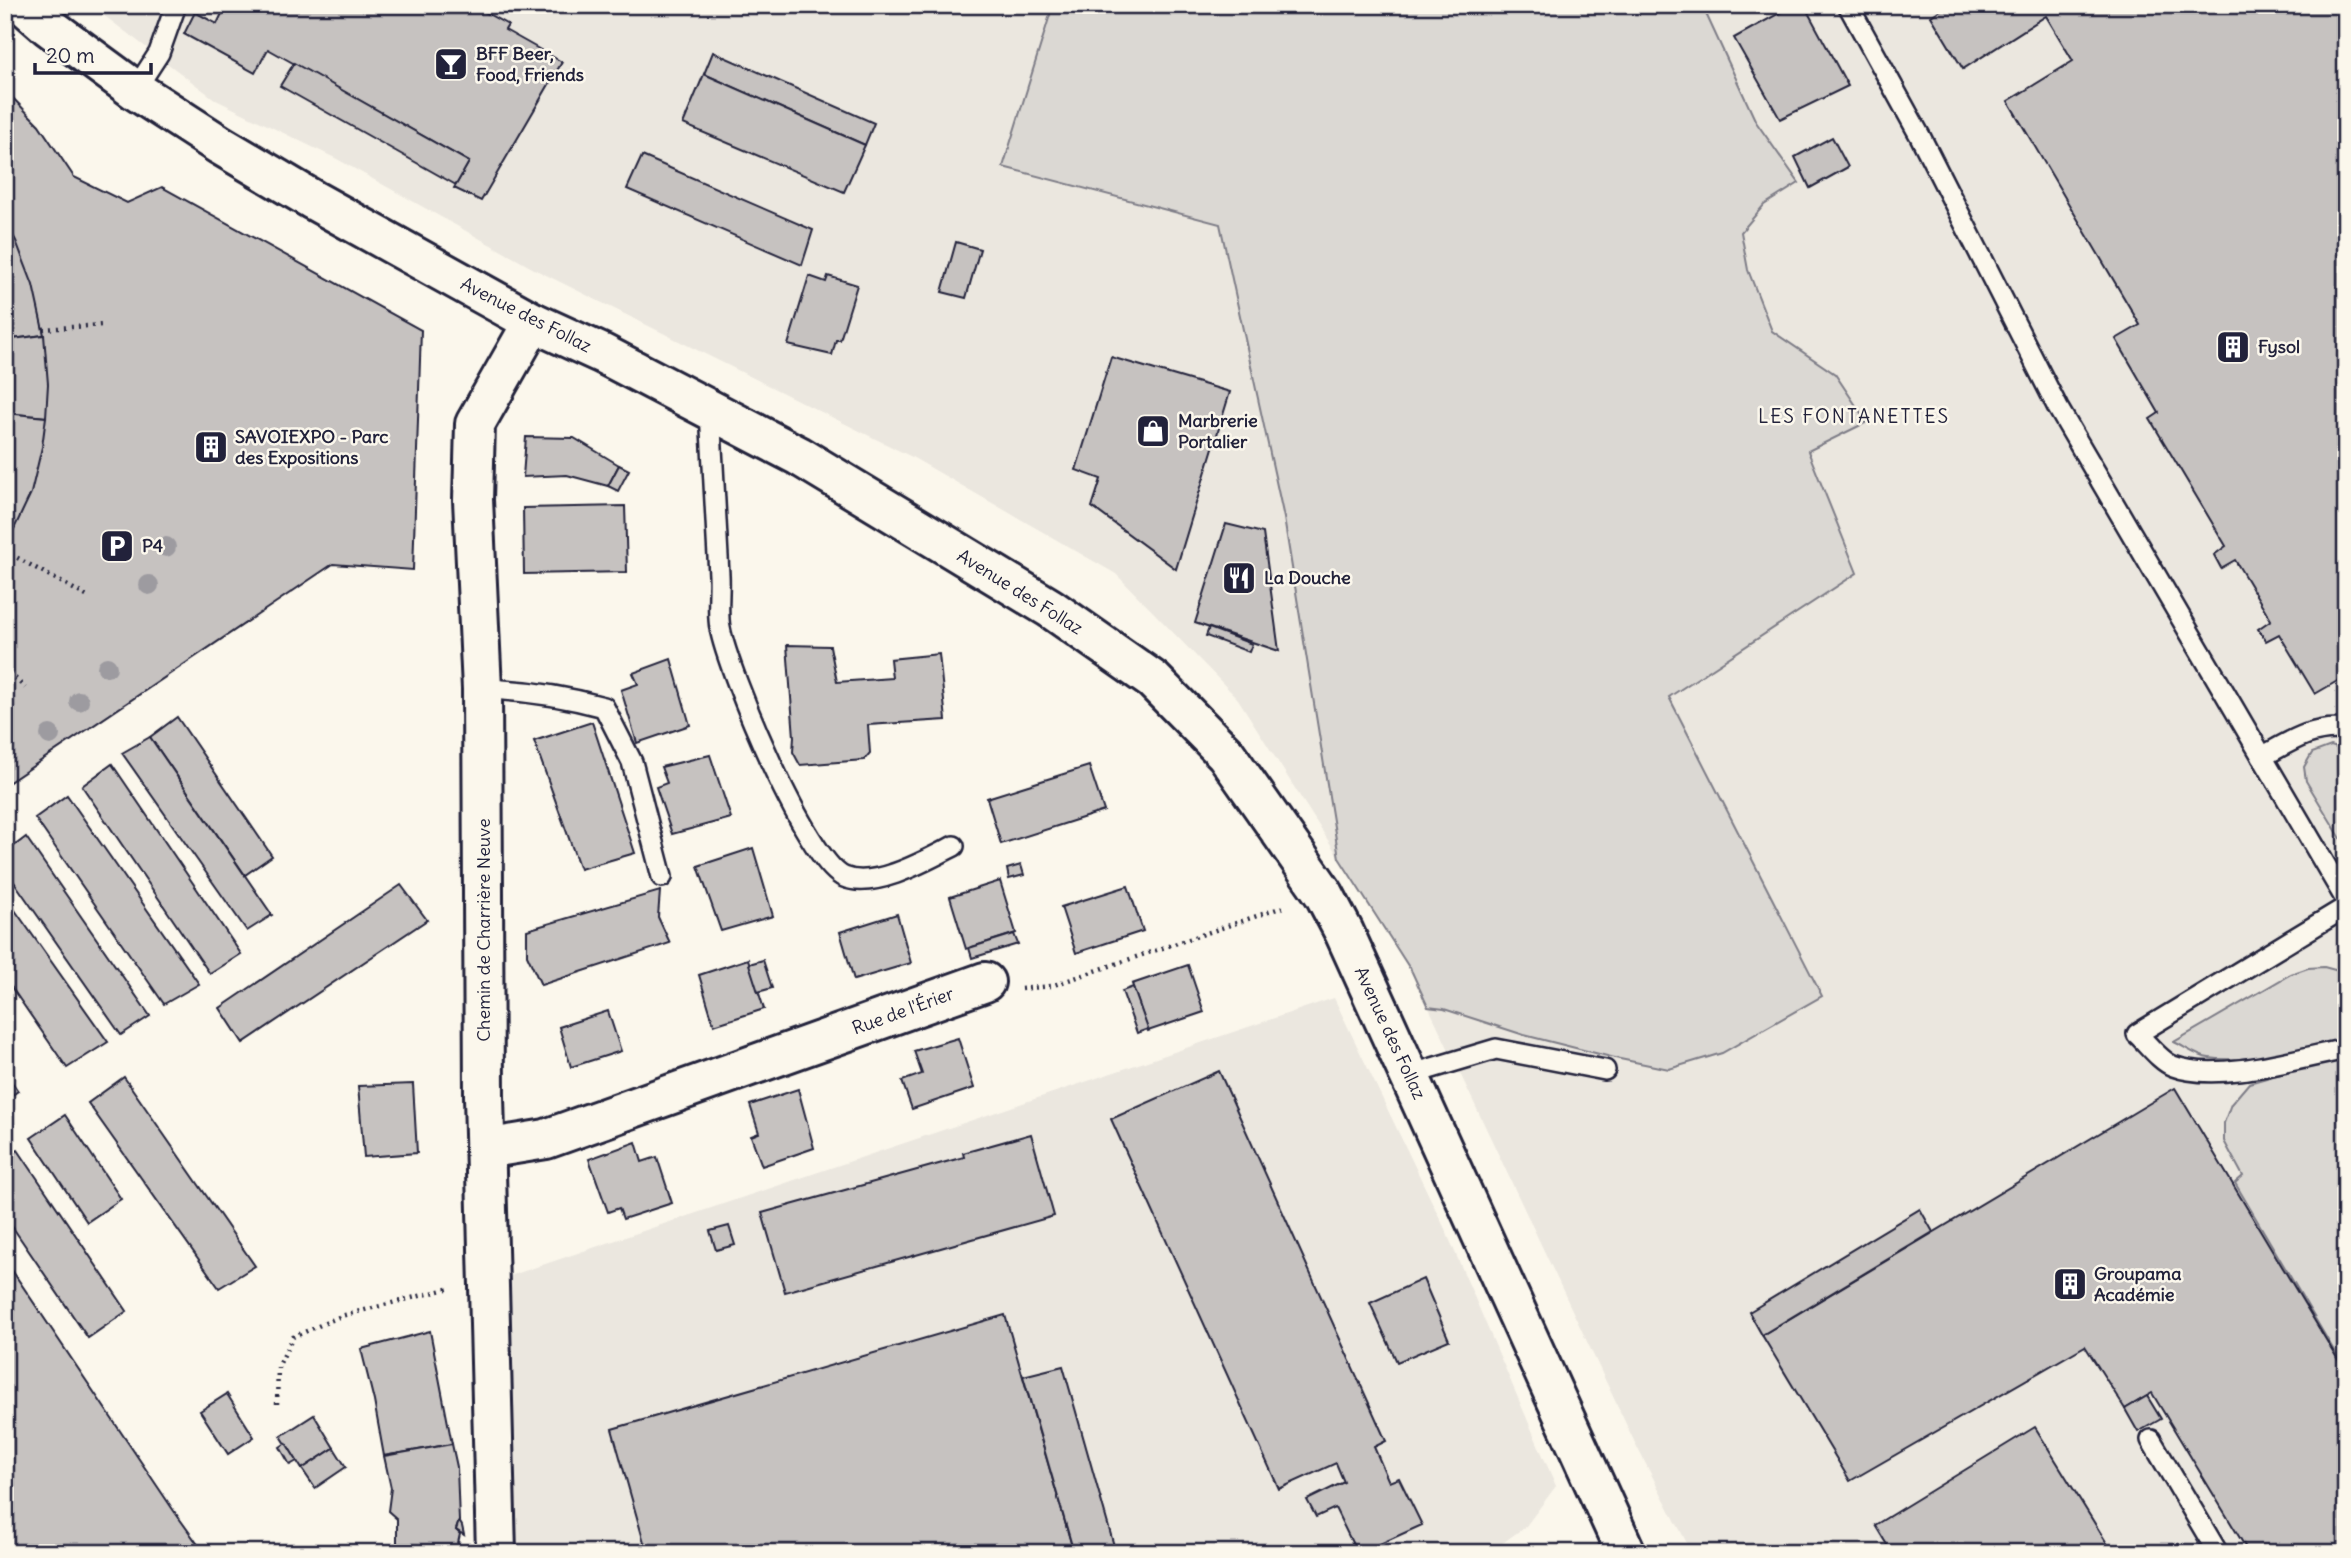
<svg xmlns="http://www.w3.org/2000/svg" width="2351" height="1558" viewBox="0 0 2351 1558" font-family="Delius,sans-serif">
  <rect width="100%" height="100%" fill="#fbf7ec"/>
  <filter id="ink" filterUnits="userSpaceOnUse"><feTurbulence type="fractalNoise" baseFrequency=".0143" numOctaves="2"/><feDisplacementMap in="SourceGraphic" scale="14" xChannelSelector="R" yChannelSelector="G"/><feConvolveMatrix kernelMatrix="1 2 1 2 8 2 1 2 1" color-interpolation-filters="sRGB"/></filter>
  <g filter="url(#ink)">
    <!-- built -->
    <g fill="#ebe7df">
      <polygon points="90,5 2346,5 2346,1553 1692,1553 1636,1445 1412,972 1238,699 1116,574 912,457 534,269 337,159 216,100"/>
      <polygon points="1334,998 1445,1229 1556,1486 1526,1526 1504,1542 1484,1553 509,1553 495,1281"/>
    </g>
    <!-- green -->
    <g fill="#dbd8d3" stroke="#7e7d87" stroke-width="2">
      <polygon points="1053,5 1702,5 1756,122 1799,183 1764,205 1741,232 1748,270 1772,331 1835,374 1867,422 1808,451 1857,573 1669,697 1822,996 1722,1053 1669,1069 1615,1058 1524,1035 1444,1009 1428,1007 1412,972 1339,858 1284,518 1220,224 1003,167"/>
      <polygon points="2331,746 2346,751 2346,847 2306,781 2304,767 2312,753"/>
      <path d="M2324,967L2346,973V1038C2308,1048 2248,1064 2209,1058C2198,1057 2185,1047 2174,1042L2291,974L2308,968Z"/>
      <polygon points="2346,1059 2346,1371 2235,1183 2243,1176 2224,1141 2224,1123 2231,1104 2249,1083 2312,1065"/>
    </g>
    <!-- building -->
    <g fill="#c6c2c0" stroke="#22223b" stroke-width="2">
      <polygon points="226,5 489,5 485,12 508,25 505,30 562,62 481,201 454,188 469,162 268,49 255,73 184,34 195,12 217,24"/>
      <polygon points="1794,5 1804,5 1848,86 1780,119 1734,38"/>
      <polygon points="1948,5 2346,5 2346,676 2315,694 2279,634 2266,641 2258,629 2271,620 2235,560 2221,568 2214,555 2226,546 2150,419 2159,413 2116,339 2140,325 2008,101 2073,61 2046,16 1963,69 1931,16"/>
      <polygon points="713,52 874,123 865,145 704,74"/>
      <polygon points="294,63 469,162 456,185 280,86"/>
      <polygon points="704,74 865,145 844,192 683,124"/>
      <polygon points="5,90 39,125 74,177 127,203 162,187 421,330 413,570 333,564 5,785"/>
      <polygon points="1832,137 1848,167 1810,188 1795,157"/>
      <polygon points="642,156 813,230 802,265 627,189"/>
      <polygon points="5,221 16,241 33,285 44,335 5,340"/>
      <polygon points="956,242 980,249 966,298 942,292"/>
      <polygon points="809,276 826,282 828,276 857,285 840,340 836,340 832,355 788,345"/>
      <polygon points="44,335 48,384 46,417 5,413 5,340"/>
      <polygon points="1111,357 1230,392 1176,569 1092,507 1101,479 1076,470"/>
      <polygon points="5,413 46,417 42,447 31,493 5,548"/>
      <polygon points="526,437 574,438 619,465 608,486 567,475 523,477"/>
      <polygon points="619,465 629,470 618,491 608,486"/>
      <polygon points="625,506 627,572 524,574 523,508"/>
      <polygon points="1226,524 1263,533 1279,651 1195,623"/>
      <polygon points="1209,628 1252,644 1249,652 1206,636"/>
      <polygon points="787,645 830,646 837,682 892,678 890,659 939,654 946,720 868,725 870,753 864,760 800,765 793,752 794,737"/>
      <polygon points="671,659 690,725 637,743 621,690 638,684 633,673"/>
      <polygon points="177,717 272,856 245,875 150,737"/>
      <polygon points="592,722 635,853 580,869 534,741"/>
      <polygon points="150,737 272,915 247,931 122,753"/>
      <polygon points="710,755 731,818 672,834 656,787 667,783 661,767"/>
      <polygon points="112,764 241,954 210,974 82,786"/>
      <polygon points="1089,766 1104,811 1001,844 987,798"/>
      <polygon points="67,795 199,984 164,1004 35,818"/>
      <polygon points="26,837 150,1016 121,1035 5,869 5,853"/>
      <polygon points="753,848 773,916 721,931 698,866"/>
      <polygon points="1021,865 1024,875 1009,879 1007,869"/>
      <polygon points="1000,881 1016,933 966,949 950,897"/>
      <polygon points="401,885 427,920 243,1043 220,1008"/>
      <polygon points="1128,886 1143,931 1076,953 1061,907"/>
      <polygon points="660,891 658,917 670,943 541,985 527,955 527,930"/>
      <polygon points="5,896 108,1042 67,1068 5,978"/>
      <polygon points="897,914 911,963 854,980 840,932"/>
      <polygon points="1014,934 1018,944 972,958 969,948"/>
      <polygon points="748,959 764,1009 714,1025 699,975"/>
      <polygon points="763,960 772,988 758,992 749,964"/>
      <polygon points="1188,965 1204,1012 1148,1031 1132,984"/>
      <polygon points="1133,987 1148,1029 1137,1033 1122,991"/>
      <polygon points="608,1011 621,1051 571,1067 559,1027"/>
      <polygon points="958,1038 974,1088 912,1109 902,1081 922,1074 914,1051"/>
      <polygon points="1219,1071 1386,1441 1374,1447 1389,1482 1399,1478 1422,1525 1360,1553 1357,1553 1335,1508 1316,1517 1307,1500 1344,1482 1336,1463 1279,1489 1111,1119"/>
      <polygon points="5,1072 18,1091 5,1100"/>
      <polygon points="124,1077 255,1266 219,1288 88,1103"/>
      <polygon points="413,1084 417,1153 364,1157 358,1086"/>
      <polygon points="2175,1088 2346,1373 2346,1553 2249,1553 2152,1393 2125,1409 2085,1346 1850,1481 1762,1335"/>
      <polygon points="798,1089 814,1148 762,1166 751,1136 759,1133 750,1105"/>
      <polygon points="65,1115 121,1199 87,1222 31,1138"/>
      <polygon points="1031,1134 1054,1216 785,1292 762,1213 964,1157 963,1153"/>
      <polygon points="636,1142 642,1162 657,1157 672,1203 623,1219 619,1208 608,1212 589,1159"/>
      <polygon points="18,1150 127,1311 88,1338 5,1216 5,1158"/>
      <polygon points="1920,1209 1933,1232 1762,1335 1749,1312"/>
      <polygon points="729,1226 735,1245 716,1250 710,1231"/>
      <polygon points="5,1260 174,1511 204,1553 5,1553"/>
      <polygon points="1423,1279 1449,1340 1397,1362 1370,1303"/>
      <polygon points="1005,1315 1074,1553 647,1553 612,1429"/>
      <polygon points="430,1331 452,1444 384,1456 374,1401 361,1349"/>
      <polygon points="1063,1366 1116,1553 1074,1553 1023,1376"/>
      <polygon points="227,1394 254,1437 228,1454 200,1411"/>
      <polygon points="2147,1396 2161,1419 2138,1432 2125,1409"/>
      <polygon points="314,1415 334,1448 302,1469 281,1436"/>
      <polygon points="2035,1427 2113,1553 1892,1553 1875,1525"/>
      <polygon points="286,1443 297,1461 290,1465 280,1447"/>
      <polygon points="452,1444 457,1467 459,1521 456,1530 460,1534 456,1552 397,1553 397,1519 388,1511 391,1488 384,1456"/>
      <polygon points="334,1448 346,1467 315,1488 302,1469"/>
      <polygon points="459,1521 462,1526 464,1535 456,1530"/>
    </g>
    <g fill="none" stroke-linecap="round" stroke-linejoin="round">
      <!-- lane casing -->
      <g stroke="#22223b" stroke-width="24">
        <g id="lane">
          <polyline points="1848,5 1920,136 2058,408 2346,900"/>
          <polyline points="135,90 159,53 176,5"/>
          <path d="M710,411C713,466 716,521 719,575C720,593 717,612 720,628C728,672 807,861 844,877C874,890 927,860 954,846"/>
          <path d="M482,689C524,690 563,696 604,707L632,762L662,877"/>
          <path d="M2262,757C2289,742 2314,725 2346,730"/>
          <path d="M2346,907L2137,1034C2147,1043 2160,1061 2173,1066C2217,1083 2300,1058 2346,1049"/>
          <polyline points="1409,1075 1496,1049 1605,1070"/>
          <polyline points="2151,1440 2218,1553"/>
        </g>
      </g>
      <!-- street casing -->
      <g stroke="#22223b" stroke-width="44">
        <g id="street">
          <polyline points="485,1149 546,1139 985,982"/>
          <polyline points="496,1553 484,1096 482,689 473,500 475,424 533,322"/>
        </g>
      </g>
      <!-- secondary casing -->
      <g stroke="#22223b" stroke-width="44">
        <polyline id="secondary" points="24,5 48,26 135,90 220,145 313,200 533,322 603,354 799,456 1050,608 1153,680 1226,754 1324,894 1344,932 1409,1075 1626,1553"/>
      </g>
      <!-- path -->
      <g stroke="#22223b" stroke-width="4.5" stroke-dasharray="2 5" stroke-linecap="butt">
        <polyline points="43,329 102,325"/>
        <polyline points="5,551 88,597"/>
        <polyline points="5,668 25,688"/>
        <polyline points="1021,989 1051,986 1286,906"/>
        <polyline points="277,1404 278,1367 293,1337 341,1316 451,1288"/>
      </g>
      <!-- lane -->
      <use href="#lane" stroke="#fbf7ec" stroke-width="19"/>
      <!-- street -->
      <use href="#street" stroke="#fbf7ec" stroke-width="38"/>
      <!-- secondary -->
      <use href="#secondary" stroke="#fbf7ec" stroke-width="38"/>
    </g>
    <!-- trees -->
    <g fill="#9d9ba0">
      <circle cx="166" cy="547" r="10"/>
      <circle cx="149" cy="585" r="10"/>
      <circle cx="107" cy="667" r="10"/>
      <circle cx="79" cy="701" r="10"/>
      <circle cx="50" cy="735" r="10"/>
    </g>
  </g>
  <!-- icons -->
  <defs>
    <g id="bar-square" transform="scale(1.75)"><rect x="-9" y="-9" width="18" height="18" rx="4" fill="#22223b" stroke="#fbf7ec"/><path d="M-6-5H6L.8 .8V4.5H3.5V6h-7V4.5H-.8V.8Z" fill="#fff"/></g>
    <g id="building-square" transform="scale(1.75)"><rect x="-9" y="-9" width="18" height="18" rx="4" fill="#22223b" stroke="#fbf7ec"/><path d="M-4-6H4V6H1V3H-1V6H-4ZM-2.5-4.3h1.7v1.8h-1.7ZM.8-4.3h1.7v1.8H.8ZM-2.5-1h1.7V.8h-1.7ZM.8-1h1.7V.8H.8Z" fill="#fff"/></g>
    <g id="shop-square" transform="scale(1.75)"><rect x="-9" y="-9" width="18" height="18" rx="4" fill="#22223b" stroke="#fbf7ec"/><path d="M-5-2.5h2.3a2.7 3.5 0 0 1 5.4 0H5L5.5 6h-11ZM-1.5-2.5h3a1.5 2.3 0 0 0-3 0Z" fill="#fff"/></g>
    <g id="parking-square" transform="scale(1.75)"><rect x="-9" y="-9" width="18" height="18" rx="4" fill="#22223b" stroke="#fbf7ec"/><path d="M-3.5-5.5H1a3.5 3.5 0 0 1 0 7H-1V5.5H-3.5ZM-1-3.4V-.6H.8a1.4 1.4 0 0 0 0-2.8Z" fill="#fff"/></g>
    <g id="restaurant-square" transform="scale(1.75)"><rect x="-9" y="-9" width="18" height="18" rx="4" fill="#22223b" stroke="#fbf7ec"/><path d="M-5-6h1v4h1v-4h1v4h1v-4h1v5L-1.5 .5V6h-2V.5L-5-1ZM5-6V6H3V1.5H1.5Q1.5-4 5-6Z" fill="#fff"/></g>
  </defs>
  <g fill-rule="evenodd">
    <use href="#bar-square" x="451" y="64"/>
    <use href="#building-square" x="2233" y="347"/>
    <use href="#shop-square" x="1153" y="431"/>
    <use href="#building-square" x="211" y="447"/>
    <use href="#parking-square" x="117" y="546"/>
    <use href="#restaurant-square" x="1239" y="578"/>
    <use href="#building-square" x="2070" y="1284"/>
  </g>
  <g text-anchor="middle" stroke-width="5" stroke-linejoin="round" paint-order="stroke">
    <!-- poi labels -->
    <g font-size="18" font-weight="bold" fill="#22223b" stroke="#fbf7ec" text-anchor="start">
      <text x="476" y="60">BFF Beer,<tspan x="476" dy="21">Food, Friends</tspan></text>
      <text x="2258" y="353">Fysol</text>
      <text x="1178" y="427">Marbrerie<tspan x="1178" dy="21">Portalier</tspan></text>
      <text x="235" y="443">SAVOIEXPO - Parc<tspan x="235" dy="21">des Expositions</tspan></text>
      <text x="142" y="552">P4</text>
      <text x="1264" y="584">La Douche</text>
      <text x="2094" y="1280">Groupama<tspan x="2094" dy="21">Académie</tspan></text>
    </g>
    <!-- street labels -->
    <g font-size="18" fill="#22223b" stroke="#fbf7ec">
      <text transform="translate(526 315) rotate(27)" y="6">Avenue des Follaz</text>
      <text transform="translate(1020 592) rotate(32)" y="6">Avenue des Follaz</text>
      <text transform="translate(484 930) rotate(-90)" y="6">Chemin de Charrière Neuve</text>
      <text transform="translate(903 1011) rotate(-20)" y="6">Rue de l'Érier</text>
      <text transform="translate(1390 1033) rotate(65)" y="6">Avenue des Follaz</text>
    </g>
    <!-- neighbourhood labels -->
    <g font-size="19" letter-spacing="2" fill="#22223b" stroke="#fbf7ec">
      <text x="1854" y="423">LES FONTANETTES</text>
    </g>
  </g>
  <!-- margin -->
  <rect width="2351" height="1558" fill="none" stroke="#fbf7ec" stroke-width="28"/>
  <rect x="14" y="14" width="2323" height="1530" fill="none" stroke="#22223b" stroke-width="2.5" filter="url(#ink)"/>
  <!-- scale -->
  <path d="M35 63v10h116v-10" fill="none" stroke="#22223b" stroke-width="3.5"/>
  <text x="46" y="63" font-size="21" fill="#22223b" stroke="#fbf7ec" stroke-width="5" paint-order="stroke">20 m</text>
</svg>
